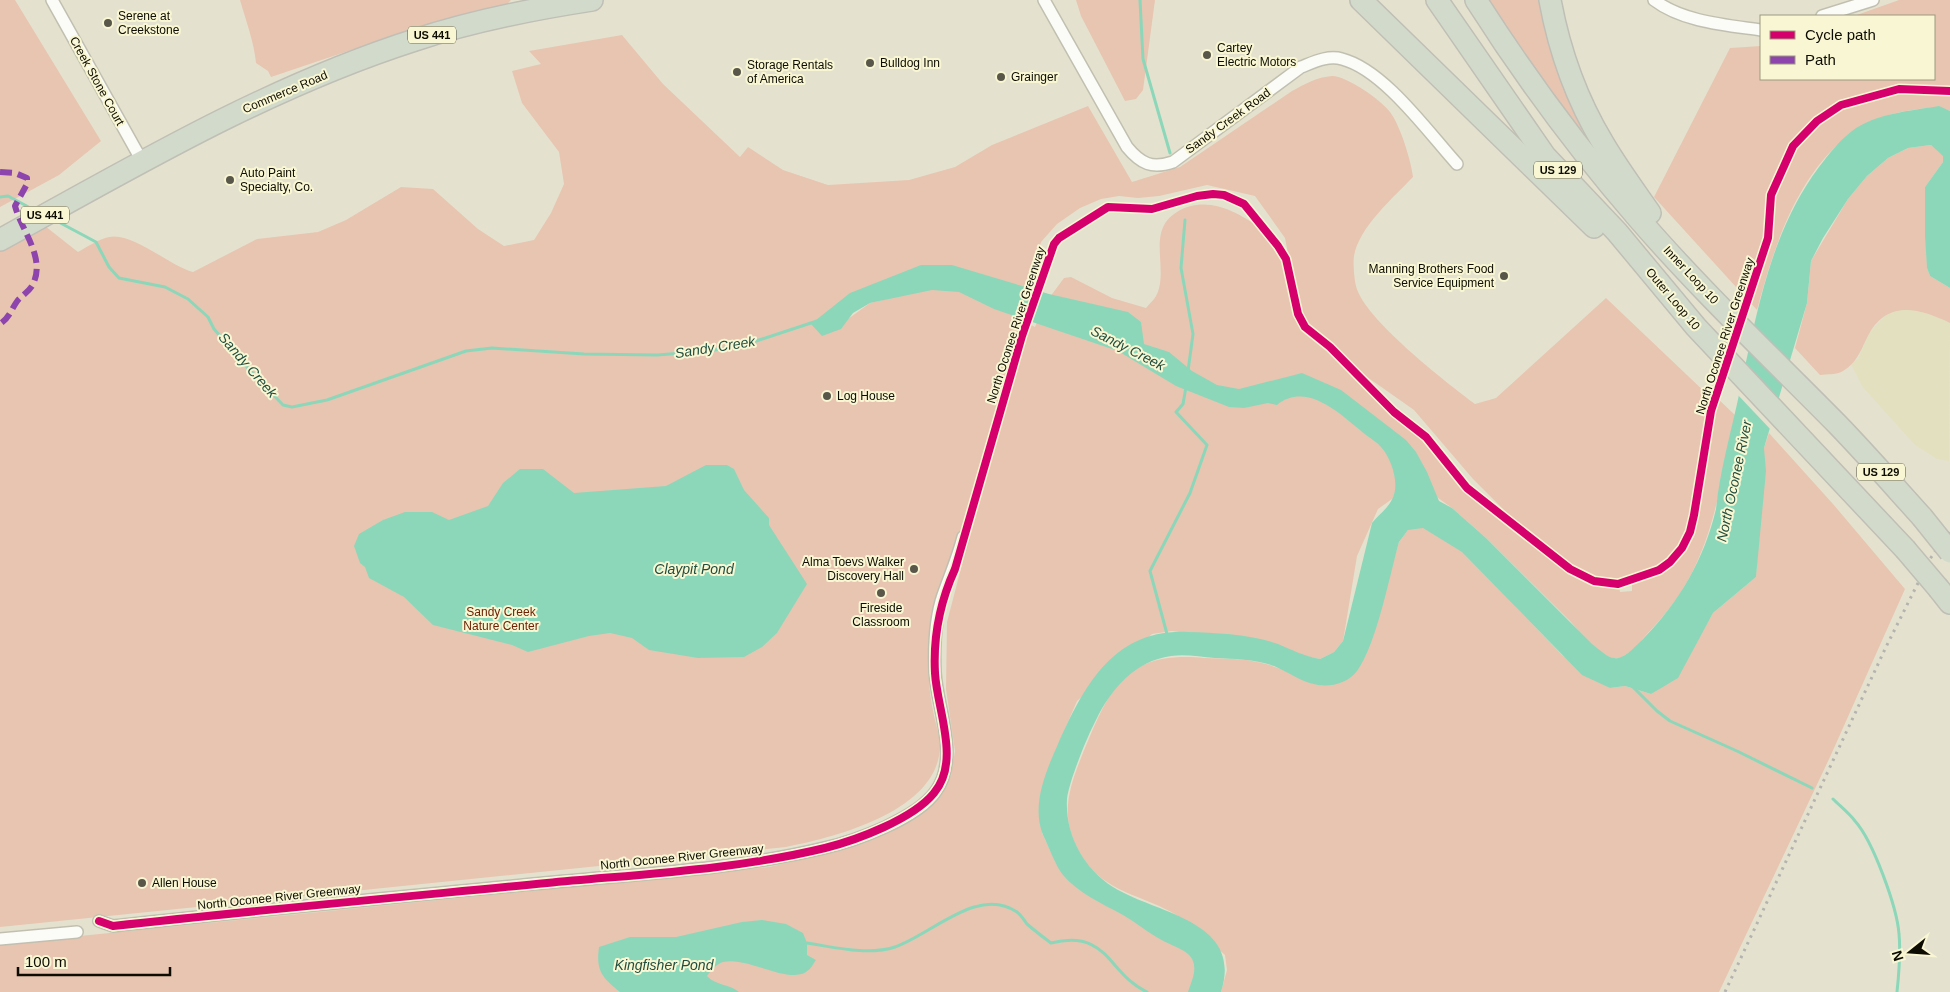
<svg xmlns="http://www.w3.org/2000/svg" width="1950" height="992" viewBox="0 0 1950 992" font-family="Helvetica,sans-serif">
  <rect width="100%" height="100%" fill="#e4e2ce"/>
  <!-- built -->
  <polygon fill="#e3e0c0" points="1898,310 1923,310 1950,323 1949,461 1937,459 1915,445 1862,386 1851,364 1858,359 1870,332 1886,315"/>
  <!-- green -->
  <g fill="#e8c5b1" fill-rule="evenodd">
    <polygon points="0,0 15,0 101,141 59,175 0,207"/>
    <path d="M240,0H511L507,4L390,37L271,77L268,71L256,63C254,42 246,21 240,0Z"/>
    <polygon points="1076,0 1155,0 1143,90 1136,99 1125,101 1081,16"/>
    <polygon points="1486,0 1542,0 1584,129 1579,131 1547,91"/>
    <path d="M1899,0H1950V111C1935,104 1922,109 1906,111C1812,127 1778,231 1757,310L1654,197L1730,48L1761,46V79H1934V16H1854Z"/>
    <path d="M622,35L663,84L740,157L748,147L783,170L828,185L909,180L955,167L992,145L1088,106L1132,182L1180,167L1292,91C1305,84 1317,77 1332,76C1347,76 1381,100 1390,112C1400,125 1411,160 1413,177C1394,197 1359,227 1354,256C1353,263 1354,278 1356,286C1364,319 1446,382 1475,404L1496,398L1606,298L1708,395L1707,417L1691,515L1681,545L1667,561L1655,569L1631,578L1610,581L1584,574L1509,515L1473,479L1414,410L1350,365L1306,325L1299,310L1285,238L1255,196L1207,185L1159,196L1138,198L1119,196L1101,199L1080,208L1057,224L1041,242L1021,319L1035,327L1044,305L1064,278L1071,277L1112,298L1146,308C1149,304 1154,300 1156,296C1170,270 1145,231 1177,212C1206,194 1240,212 1263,231C1295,258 1283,309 1302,328C1309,335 1318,340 1326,346C1347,366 1366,388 1387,408C1439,458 1494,505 1547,553C1570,572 1589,584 1619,587L1620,592L1632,591V585L1660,572L1673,563L1689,542L1694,524L1717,398L1735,415C1717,499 1712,569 1647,634C1640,642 1629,656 1618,658C1604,661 1579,632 1571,622L1486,538L1452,508L1416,482L1378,509L1357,556L1343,641L1334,652L1320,659L1305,656L1283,647L1172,631L1152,634L1077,701L1052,759L1042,833L1057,865L1063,871L1179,940L1215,970L1214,992H0V944L769,867L839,851L871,839L920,814L941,796L951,775L955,751L946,689L947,622L993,446L989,445C971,492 958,541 945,590C941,609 934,629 931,649C926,673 930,697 935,720C937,728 940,738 940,746C939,811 836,837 786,847L0,927V250L45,226L78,252C87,247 99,239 109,237C133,232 168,265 193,272L257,239L318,232L346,220L401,187L433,189L478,229L504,246L534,240L551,213L564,184L559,152L522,103L512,71L541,64L529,51ZM850,293L900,296L870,303L848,319Z"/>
    <path d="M1931,145L1944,156L1943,162L1925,187L1927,268L1930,276L1950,288V323C1920,309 1889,299 1869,334C1861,349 1858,362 1843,371C1837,375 1827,374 1820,375L1795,348L1807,303L1811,261L1848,199L1867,176L1888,158L1908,148Z"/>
    <path d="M1769,433L1833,504L1905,589L1830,757L1719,992H1221L1227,970L1225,955C1210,942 1195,926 1178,916C1143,894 1105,894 1081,855C1060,820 1067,793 1081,758C1109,691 1122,650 1205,658C1224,659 1243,658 1262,663C1280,667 1297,677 1314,684L1370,643L1399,542L1408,530L1416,506L1499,578L1516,607L1562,655L1610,688L1625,686L1651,694L1701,634L1713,613L1756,577L1764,448Z"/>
  </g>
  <!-- water -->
  <g fill="#8cd7b9">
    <path d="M1939,106L1950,111V288L1930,276L1927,268L1925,236V187L1943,162V156L1931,145L1908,148L1888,158L1867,176L1848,199L1823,238L1811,261L1807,303L1764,448L1766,471L1756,577L1713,613L1678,678L1651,694L1625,686L1610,688L1582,675L1462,552L1423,528L1408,530L1399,542C1390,574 1376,646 1357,671C1348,683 1332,687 1318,685C1303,683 1288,672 1274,666C1255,659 1235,659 1215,658C1200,657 1186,654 1171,656C1135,661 1111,689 1096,720C1087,737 1069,781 1067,799C1065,834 1083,868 1113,887C1156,914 1244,920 1221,992H1188C1192,980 1200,965 1188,954C1180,947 1167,944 1158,938C1146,931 1135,922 1123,915C1103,904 1078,893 1063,875C1055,865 1049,847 1043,835C1031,805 1046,771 1058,744C1084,686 1114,628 1188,632C1217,633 1250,634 1278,644C1292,650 1304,656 1320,659L1334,652L1343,641L1372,523C1381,512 1393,505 1395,490C1397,476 1390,457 1381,447C1377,442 1371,439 1366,435C1343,417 1308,380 1277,405L1268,403L1244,408L1229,407L1176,386L1118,351L994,309L959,292L932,290L870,303L853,313L841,329L822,336L811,324L850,293L921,265H952L1049,294L1128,312L1141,322L1144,344L1169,352L1192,371L1217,385L1239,389L1302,373L1341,390L1406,440L1416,452L1427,472L1439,501L1452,508L1486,538L1592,644C1599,649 1609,660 1618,658C1628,656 1636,645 1643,639C1679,602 1704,560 1716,509C1720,469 1732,429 1740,390C1757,312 1770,233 1819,167C1829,154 1839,141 1852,131C1876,113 1910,111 1939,106Z"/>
    <polygon points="706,465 727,465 734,469 744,490 769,518 769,525 807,584 777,633 762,647 744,657 698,658 649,650 632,638 610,633 589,636 528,652 512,645 433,625 404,597 369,578 365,567 360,563 354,546 359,534 383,520 405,512 432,512 449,520 488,506 503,483 520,469 543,469 574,493 666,486"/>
    <path d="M762,920L786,924L803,933L807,943V955L816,960C813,964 811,969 806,972C787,984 747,956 723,962C716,964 710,972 707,976C716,986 730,984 739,992H620C601,977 596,970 599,947L630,937H676L742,922Z"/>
  </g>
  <!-- pier -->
  <polygon fill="#e4e2ce" points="1743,363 1780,404 1772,431 1737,394"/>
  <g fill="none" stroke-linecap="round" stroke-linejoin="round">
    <!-- stream -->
    <g stroke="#8cd7b9" stroke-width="3">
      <polyline points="1140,0 1143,59 1170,153"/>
      <polyline points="0,197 8,196 36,211"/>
      <polyline points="53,219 96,242 109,267 119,278 165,287 188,299 208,317 214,329 246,366 283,405 292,407 327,400 466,351 492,348 584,354 657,355 709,351 747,344 817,321"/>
      <polyline points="1185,220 1181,268 1193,334 1188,371"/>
      <polyline points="1167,634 1150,571 1190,493 1207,445 1176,412 1183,404 1186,387"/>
      <polyline points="1632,686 1657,711 1670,721 1737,751 1812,788"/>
      <path d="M1833,799C1840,806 1849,813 1855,821C1873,841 1897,907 1899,934C1901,954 1899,973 1897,992"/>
      <path d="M807,943C834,947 867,956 895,947C931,935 978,885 1017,912C1021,915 1024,920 1027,924C1035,931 1043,937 1051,943C1109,929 1107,973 1147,992"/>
    </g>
    <!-- street casing -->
    <g stroke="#c1c0b0" stroke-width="14">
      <g id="street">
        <polyline points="52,0 142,161"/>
        <path d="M1044,0L1127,147C1141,164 1152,169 1173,162L1301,67C1314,62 1328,55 1342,59C1384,70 1428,132 1457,164"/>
        <path d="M1654,0C1683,22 1726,25 1761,30"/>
        <polyline points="1822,16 1873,0"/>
        <path d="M99,921L113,926C256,910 400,897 544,883C637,874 733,870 824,848C856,841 918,818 936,791C960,757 937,709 935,672C934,647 935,618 943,595C950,575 958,557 963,537"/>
        <polyline points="0,939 77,932"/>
      </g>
    </g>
    <!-- highway casing -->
    <g stroke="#c0bfb6" stroke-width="24">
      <g id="highway">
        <polyline points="1361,0 1594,227"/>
        <polyline points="1437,0 1545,156 1617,232 1696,327 1905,549"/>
        <path d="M1476,0C1525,77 1579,150 1638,218C1701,291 1771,357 1838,425C1867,455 1894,486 1922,517"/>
        <path d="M1550,0C1559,49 1577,100 1603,143C1617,167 1634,190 1650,213"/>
        <path d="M0,240C134,166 268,87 415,40C472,21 533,9 592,0"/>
        <polyline points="1939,589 1950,603"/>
      </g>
    </g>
    <!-- street -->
    <use href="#street" stroke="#fbfbf8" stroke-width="11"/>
    <!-- highway -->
    <use href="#highway" stroke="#d2dbcb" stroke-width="21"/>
    <!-- rail -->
    <polyline stroke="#b4b3af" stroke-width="3" stroke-dasharray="2.5 5" stroke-linecap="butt" points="1725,992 1886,647 1930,559 1950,530"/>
    <!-- highway-bridge casing -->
    <g stroke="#c0bfb6" stroke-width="24" stroke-linecap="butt">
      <g id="highway-bridge">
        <polyline points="1922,517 1950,552"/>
        <polyline points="1905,549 1939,589"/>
      </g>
    </g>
    <!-- highway-bridge -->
    <use href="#highway-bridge" stroke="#d2dbcb" stroke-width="21"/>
    <!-- quiet -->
    <path stroke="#8e44ad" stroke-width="6" stroke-dasharray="12 6" stroke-linecap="butt" d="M0,172L15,173L27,178V184L15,206C22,232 47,259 32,286C28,292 23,295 18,300C11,309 11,316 0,324"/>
    <!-- cycleway casing -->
    <g stroke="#f9f7d3" stroke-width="11">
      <path id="cycleway" d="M99,921L113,926C258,910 402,897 547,883C640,874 734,870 825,848C857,840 913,819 934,793C961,761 937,710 935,673C933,636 940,602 955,569L1022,336L1054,244L1059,238L1108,207L1152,209L1197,196L1213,194L1224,195L1244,204L1278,246L1286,259L1298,314L1305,327L1330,347L1394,412L1426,437L1467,488L1570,569L1594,581L1618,584L1659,570L1670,562L1682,548L1690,532L1694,515L1711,411L1768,238L1771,195L1793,146L1817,121L1841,105L1899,89L1950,91"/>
    </g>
    <!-- cycleway -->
    <use href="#cycleway" stroke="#d6006c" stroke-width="8"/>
  </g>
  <!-- markers -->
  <g fill="#585749" stroke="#f9f7d3" stroke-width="2">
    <circle cx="108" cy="23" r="5"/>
    <circle cx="1207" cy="55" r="5"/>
    <circle cx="870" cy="63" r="5"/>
    <circle cx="737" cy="72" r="5"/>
    <circle cx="1001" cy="77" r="5"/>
    <circle cx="230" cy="180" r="5"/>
    <circle cx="1504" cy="276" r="5"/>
    <circle cx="827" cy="396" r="5"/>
    <circle cx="914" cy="569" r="5"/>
    <circle cx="881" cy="593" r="5"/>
    <circle cx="142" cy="883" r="5"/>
  </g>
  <g text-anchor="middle" stroke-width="4" stroke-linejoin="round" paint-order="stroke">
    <!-- shield labels -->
    <g fill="#f9f7d3" stroke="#545241" stroke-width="1">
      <rect x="408" y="26.5" width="48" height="17" rx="4"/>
      <rect x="1534" y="161.5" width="48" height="17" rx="4"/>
      <rect x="21" y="206.5" width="48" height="17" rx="4"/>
      <rect x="1857" y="463.5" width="48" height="17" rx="4"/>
    </g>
    <g font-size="11" font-weight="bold" fill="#0d0c02">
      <text x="432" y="39">US 441</text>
      <text x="1558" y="174">US 129</text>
      <text x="45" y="219">US 441</text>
      <text x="1881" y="476">US 129</text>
    </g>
    <!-- poi labels -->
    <g font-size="12" fill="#0d0c02" stroke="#f9f7d3" text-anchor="start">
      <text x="118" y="20">Serene at<tspan x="118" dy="14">Creekstone</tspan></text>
      <text x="1217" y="52">Cartey<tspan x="1217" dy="14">Electric Motors</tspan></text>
      <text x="880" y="67">Bulldog Inn</text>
      <text x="747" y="69">Storage Rentals<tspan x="747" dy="14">of America</tspan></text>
      <text x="1011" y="81">Grainger</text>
      <text x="240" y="177">Auto Paint<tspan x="240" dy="14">Specialty, Co.</tspan></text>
      <text x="1494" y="273" text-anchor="end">Manning Brothers Food<tspan x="1494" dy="14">Service Equipment</tspan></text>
      <text x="837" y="400">Log House</text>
      <text x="904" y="566" text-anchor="end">Alma Toevs Walker<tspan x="904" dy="14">Discovery Hall</tspan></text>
      <text x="881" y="612" text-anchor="middle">Fireside<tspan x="881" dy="14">Classroom</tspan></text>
      <text x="152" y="887">Allen House</text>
    </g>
    <!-- street labels -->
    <g font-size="12" fill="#0d0c02" stroke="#f9f7d3">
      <text transform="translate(97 81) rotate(61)" y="4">Creek Stone Court</text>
      <text transform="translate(285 92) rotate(-23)" y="4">Commerce Road</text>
      <text transform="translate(1228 121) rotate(-36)" y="4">Sandy Creek Road</text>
      <text transform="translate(1691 275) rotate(47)" y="4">Inner Loop 10</text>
      <text transform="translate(1673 299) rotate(50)" y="4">Outer Loop 10</text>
      <text transform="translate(1016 325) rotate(-72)" y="4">North Oconee River Greenway</text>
      <text transform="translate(1725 336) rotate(-72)" y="4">North Oconee River Greenway</text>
      <text transform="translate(682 857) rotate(-6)" y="4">North Oconee River Greenway</text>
      <text transform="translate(279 897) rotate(-6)" y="4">North Oconee River Greenway</text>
    </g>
    <!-- park labels -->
    <g font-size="12" fill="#6d2206" stroke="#f9f7d3">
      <text x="501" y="616">Sandy Creek<tspan x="501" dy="14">Nature Center</tspan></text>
    </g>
    <!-- water labels -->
    <g font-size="14" font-style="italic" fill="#1f4d3e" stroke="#f9f7d3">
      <text transform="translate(715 347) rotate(-9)" y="5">Sandy Creek</text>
      <text transform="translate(1128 348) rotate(27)" y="5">Sandy Creek</text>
      <text transform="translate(248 365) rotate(49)" y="5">Sandy Creek</text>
      <text transform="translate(1734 481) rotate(-78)" y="5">North Oconee River</text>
      <text x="694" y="574">Claypit Pond</text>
      <text x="664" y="970">Kingfisher Pond</text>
    </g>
  </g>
  <!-- legend -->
  <rect x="1760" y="15" width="175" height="65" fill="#f9f7d3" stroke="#9b997f"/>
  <rect x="1770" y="31" width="25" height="8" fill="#d6006c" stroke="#9b997f"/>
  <text x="1805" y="40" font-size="15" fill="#0d0c02">Cycle path</text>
  <rect x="1770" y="56" width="25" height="8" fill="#8e44ad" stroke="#9b997f"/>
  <text x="1805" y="65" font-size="15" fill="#0d0c02">Path</text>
  <!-- north arrow -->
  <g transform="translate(1910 952) rotate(253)" stroke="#f9f7d3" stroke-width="4" paint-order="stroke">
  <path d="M0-4L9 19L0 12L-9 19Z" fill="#0d0c02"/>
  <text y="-8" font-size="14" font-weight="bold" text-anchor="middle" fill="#0d0c02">N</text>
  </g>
  <!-- scale -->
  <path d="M18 967v8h152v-8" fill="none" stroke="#0d0c02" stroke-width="2.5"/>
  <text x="25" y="967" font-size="15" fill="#0d0c02" stroke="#f9f7d3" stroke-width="4" paint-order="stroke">100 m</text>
</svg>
